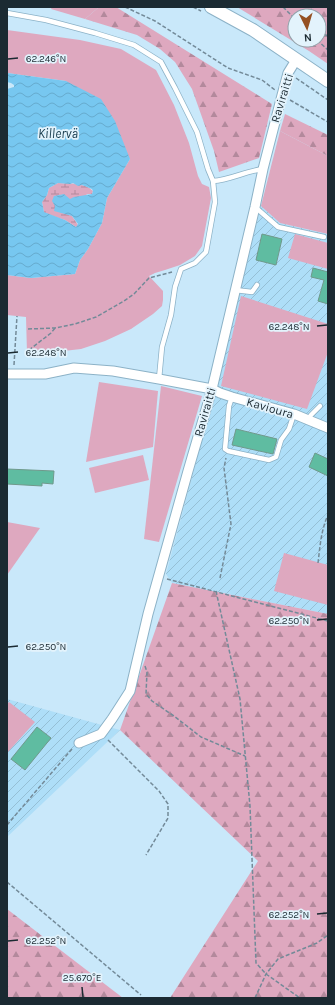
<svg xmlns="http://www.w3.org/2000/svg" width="335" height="1005" viewBox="0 0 335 1005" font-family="Karla,sans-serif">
  <defs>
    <pattern id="industrial-furrows" width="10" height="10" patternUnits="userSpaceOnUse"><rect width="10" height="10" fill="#aedef8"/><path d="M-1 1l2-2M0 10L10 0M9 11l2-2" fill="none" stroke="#95bfd5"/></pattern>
    <pattern id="forest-firs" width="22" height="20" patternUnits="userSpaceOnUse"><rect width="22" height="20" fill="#dea8bf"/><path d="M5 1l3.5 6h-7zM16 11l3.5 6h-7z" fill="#b3899c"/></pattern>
    <pattern id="wetland-marsh" width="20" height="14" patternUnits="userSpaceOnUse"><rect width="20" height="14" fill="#dea8bf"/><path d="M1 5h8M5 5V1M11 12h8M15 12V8" fill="none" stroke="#b3899c"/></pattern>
    <pattern id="water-waves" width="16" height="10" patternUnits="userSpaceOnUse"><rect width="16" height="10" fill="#77c7f0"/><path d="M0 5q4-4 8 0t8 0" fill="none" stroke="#66abce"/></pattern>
  </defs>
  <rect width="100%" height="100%" fill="#c9e8fa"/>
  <!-- industrial -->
  <g fill="url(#industrial-furrows)">
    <polygon points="261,206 280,223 328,234 328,614 172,583 166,574 219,377"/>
    <polygon points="7,699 120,730 7,837"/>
  </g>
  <!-- green -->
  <g fill="#dea8bf">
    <polygon points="52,7 99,7 85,19 51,9"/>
    <polygon points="7,30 80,40 121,49 156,70 174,105 189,143 198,176 202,184 209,187 211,198 202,246 195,256 180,265 165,270 155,273 149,276 163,291 163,300 162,306 153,314 131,329 105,341 81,349 46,353 27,353 26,317 7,315 7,275 31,278 75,274 80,260 88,249 102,223 107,198 130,159 66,81 7,73"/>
    <polygon points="280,131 328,156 328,234 280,223 261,206"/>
    <polygon points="295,234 328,243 328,269 288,258"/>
    <polygon points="241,296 328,324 328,352 307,409 221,386"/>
    <polygon points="99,382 158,391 153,447 86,462"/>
    <polygon points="161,386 202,396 159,542 144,539"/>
    <polygon points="143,455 149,480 95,493 89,468"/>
    <polygon points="7,522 40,528 7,575"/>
    <polygon points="284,553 328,565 328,605 274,591"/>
    <polygon points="9,702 35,722 7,753 7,704"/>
  </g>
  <!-- forest -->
  <g fill="url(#forest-firs)" fill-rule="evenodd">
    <polygon points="99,7 116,7 272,104 259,158 219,172 214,151 192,89 175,62 160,49 137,35 85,19"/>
    <path d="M237,7H328V64L309,51ZM295,16H319V40H295Z"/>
    <polygon points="285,114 328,135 328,156 280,131"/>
    <polygon points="172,583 328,614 328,998 170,998 258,861 120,730"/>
    <polygon points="7,909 123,998 7,998"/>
  </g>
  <!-- wetland -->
  <path fill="url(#wetland-marsh)" d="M58,183C70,184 84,182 93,191L92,194H87L72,216L78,225L76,227L65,220L44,213L42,202L47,195L49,188Z"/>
  <!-- water -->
  <path fill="url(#water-waves)" fill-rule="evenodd" d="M7,73L66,81L101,99L115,121L130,159L107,198L102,223L88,249L80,260L75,274L31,278L7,275V89L14,87V85L11,83L7,82ZM58,183L70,184L73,183L78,186L82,185L92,189L93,191L92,194L74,197L70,199L64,194L54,196L52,201L55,206L54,211L72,216L78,224L76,227L65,220L44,212L42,202L47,195L49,188Z"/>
  <!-- building -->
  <g fill="#5fbca1" stroke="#6f998b">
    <polygon points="262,234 282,239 276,265 256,260"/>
    <polygon points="313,268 328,272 328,304 318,301 324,280 311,277"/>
    <polygon points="236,429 277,439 273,454 232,445"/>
    <polygon points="315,453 328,459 328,476 309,467"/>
    <polygon points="7,469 54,471 53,484 42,483 42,486 7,484"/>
    <polygon points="37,727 51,738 25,770 11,759"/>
  </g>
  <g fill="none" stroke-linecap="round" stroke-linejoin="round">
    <!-- service casing -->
    <g stroke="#8cb2c7" stroke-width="6">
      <g id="service">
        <polyline points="7,13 46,20 95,33 134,45 161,62 175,88 197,132 208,169 213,181 215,202 206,252 195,263 181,269 175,287 171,315 162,347 159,379"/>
        <path d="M213,181C230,180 246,171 263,169"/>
        <polyline points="255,207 278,227 324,237"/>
        <polyline points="235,290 252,292 257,285"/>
        <polyline points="232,397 229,406 225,449 228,451 269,460 276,457 281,440 289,429 294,414"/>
        <polyline points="308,419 311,415 320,406"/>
      </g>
    </g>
    <!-- minor casing -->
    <g stroke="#8cb2c7" stroke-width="11">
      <g id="minor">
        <polyline points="7,374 45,374 74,368 113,371 159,379 212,389 220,393 232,397 294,414 328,428"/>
        <polyline points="79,743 101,734 112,719 130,691 148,614 188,471 212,389 255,207 263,169 282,95 288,73 296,60"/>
      </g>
    </g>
    <!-- tertiary casing -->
    <g stroke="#8cb2c7" stroke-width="14">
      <polyline id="tertiary" points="211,7 253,30 328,81"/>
    </g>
    <!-- path -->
    <g stroke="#738a98" stroke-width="1.5" stroke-dasharray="4 2" stroke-linecap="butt">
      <polyline points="125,7 155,21 228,68 262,80 275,90"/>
      <polyline points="193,7 201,11"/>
      <polyline points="283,7 295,19"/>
      <polyline points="302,16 312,7"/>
      <polyline points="319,32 328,36"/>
      <polyline points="317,40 328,50"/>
      <polyline points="296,78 328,100"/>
      <polyline points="290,100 328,122"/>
      <polyline points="28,329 55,328 75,324 96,317 124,301 134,294 149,278 172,272"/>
      <polyline points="29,350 51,333 55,328"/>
      <polyline points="14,365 17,316"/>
      <path d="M318,563C320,547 321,530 328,515"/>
      <polyline points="220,578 231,524 224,468 226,458"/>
      <polyline points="167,579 328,621"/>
      <polyline points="216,591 240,699 250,806 256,963 266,974 300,998"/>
      <polyline points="145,666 147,672 146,694 152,701 174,716 201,737 245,756"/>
      <polyline points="108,740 159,791 168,804 168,818 146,855"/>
      <polyline points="7,825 72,749"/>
      <polyline points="7,882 141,995"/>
      <polyline points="255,998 266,974 278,959 317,943 328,935"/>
    </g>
    <!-- service -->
    <use href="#service" stroke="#fff" stroke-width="4.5"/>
    <!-- minor -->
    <use href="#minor" stroke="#fff" stroke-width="9"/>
    <!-- tertiary -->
    <use href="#tertiary" stroke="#fff" stroke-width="12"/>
  </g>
  <!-- ticks -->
  <path fill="none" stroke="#1b2a32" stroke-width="1.5" d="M8,59L18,58M317,326L327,325M8,353L18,352M317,620L327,619M8,647L18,646M317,914L327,913M8,941L18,940M82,987L83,997"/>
  <g text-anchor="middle" stroke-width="3.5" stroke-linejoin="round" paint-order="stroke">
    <!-- street labels -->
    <g font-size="12" fill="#1b2a32" stroke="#e3f3fc">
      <text transform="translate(282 98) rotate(-73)" y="4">Raviraitti</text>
      <text transform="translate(270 408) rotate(16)" y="4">Kavioura</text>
      <text transform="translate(205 412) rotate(-74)" y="4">Raviraitti</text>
    </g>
    <!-- water labels -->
    <g font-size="13" font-style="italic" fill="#173b4d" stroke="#e3f3fc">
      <text x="58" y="138">Killervä</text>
    </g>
  </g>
  <g font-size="10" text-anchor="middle" fill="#1b2a32" stroke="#e3f3fc" stroke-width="3.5" stroke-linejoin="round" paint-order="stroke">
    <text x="46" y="62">62.246°N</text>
    <text x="289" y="330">62.248°N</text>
    <text x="46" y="356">62.248°N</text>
    <text x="289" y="624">62.250°N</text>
    <text x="46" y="650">62.250°N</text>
    <text x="289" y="918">62.252°N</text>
    <text x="46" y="944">62.252°N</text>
    <text x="82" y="981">25.670°E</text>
  </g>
  <!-- border -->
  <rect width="335" height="1005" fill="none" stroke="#1b2a32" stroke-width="16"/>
  <!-- north arrow -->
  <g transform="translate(307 28) rotate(175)"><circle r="19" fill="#e3f3fc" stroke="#93a3ab"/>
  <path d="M0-3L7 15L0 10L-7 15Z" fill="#955123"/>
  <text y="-6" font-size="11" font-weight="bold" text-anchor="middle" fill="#1b2a32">N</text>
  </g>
</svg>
